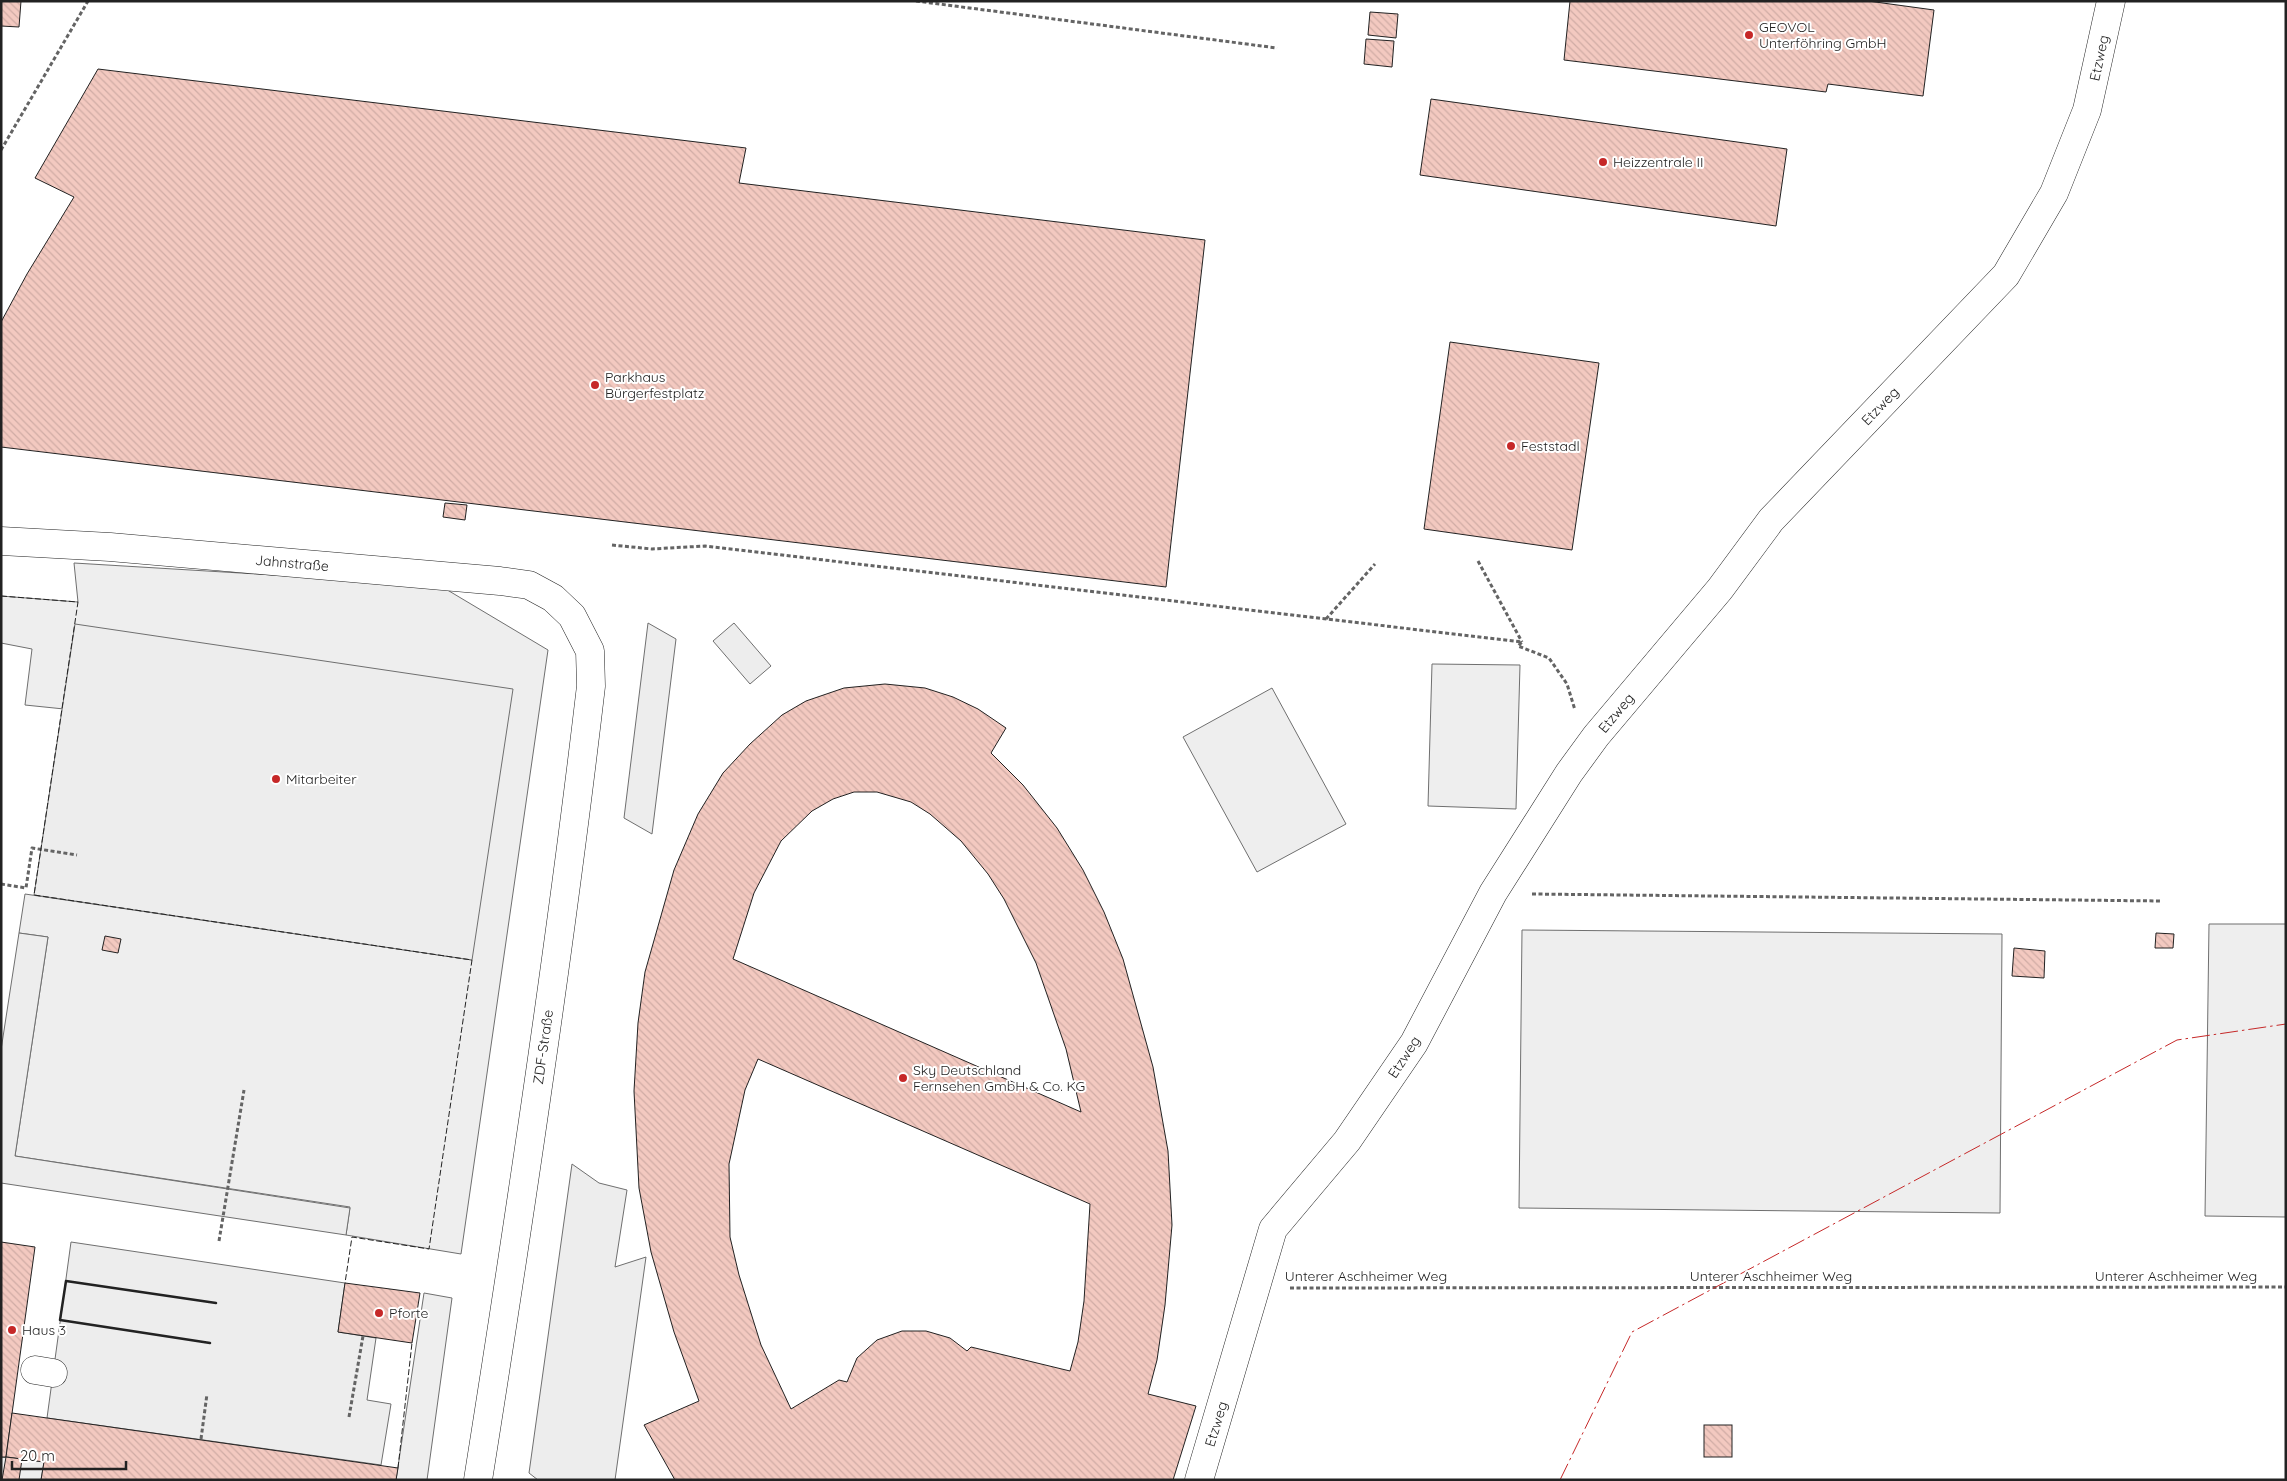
<svg xmlns="http://www.w3.org/2000/svg" width="2287" height="1481" viewBox="0 0 2287 1481" font-family="Quicksand,sans-serif">
  <defs>
    <pattern id="building-back-hatch" width="6" height="6" patternUnits="userSpaceOnUse" patternTransform="scale(1.25)"><rect width="6" height="6" fill="#f3c9c0"/><path d="M-1 5l2 2M0 0l6 6M5-1l2 2" fill="none" stroke="#d0aca5"/></pattern>
  </defs>
  <rect width="100%" height="100%" fill="#fff"/>
  <!-- grass -->
  <g fill="#eee" stroke="#6f6f6f">
    <polygon points="74,563 439,585 548,650 461,1254 346,1235 350,1207 15,1156 48,937 19,933 25,894 472,960 108,630 75,625 64,709 25,705 32,649 1,643 1,596 78,602"/>
    <polygon points="1432,664 1520,665 1516,809 1428,806"/>
    <polygon points="1272,688 1346,824 1257,872 1183,737"/>
    <polygon points="2209,924 2286,924 2286,1217 2205,1216"/>
    <polygon points="1522,930 2002,934 2000,1213 1519,1208"/>
    <polygon points="424,1293 452,1298 427,1480 396,1480"/>
    <polygon points="1,1457 44,1462 41,1480 1,1480"/>
  </g>
  <!-- parking -->
  <g fill="#ededed" stroke="#6f6f6f">
    <polygon points="648,623 676,639 652,834 624,818"/>
    <polygon points="734,623 771,666 750,684 713,641"/>
    <polygon points="75,624 513,689 472,960 34,895"/>
    <polygon points="19,933 48,937 15,1156 350,1208 346,1235 1,1183 1,1050"/>
    <polygon points="572,1164 599,1183 627,1190 615,1267 646,1257 615,1480 538,1480 529,1473"/>
    <polygon points="71,1242 345,1283 338,1332 376,1338 367,1400 391,1404 381,1465 47,1418"/>
  </g>
  <!-- building -->
  <g fill="url(#building-back-hatch)" stroke="#222" fill-rule="evenodd">
    <polygon points="1,1 21,1 19,27 1,26"/>
    <polygon points="1570,1 1868,1 1934,10 1923,96 1828,84 1826,92 1564,60"/>
    <polygon points="1370,12 1398,14 1396,38 1368,35"/>
    <polygon points="1366,39 1394,41 1392,67 1364,64"/>
    <polygon points="98,69 746,148 739,183 1205,240 1166,587 1,447 1,322 27,274 74,197 35,178"/>
    <polygon points="1431,99 1787,149 1776,226 1420,175"/>
    <polygon points="1450,342 1599,363 1572,550 1424,529"/>
    <polygon points="445,503 467,505 465,520 443,517"/>
    <path d="M885,684L925,688L953,697L978,709L1006,728L991,753L1023,785L1057,828L1083,870L1104,912L1123,959L1153,1067L1168,1151L1172,1225L1165,1305L1157,1360L1148,1394L1196,1406L1173,1480H675L644,1425L699,1401L674,1332L651,1252L639,1188L634,1091L638,1023L645,972L674,870L698,814L723,773L750,744L782,715L806,701L844,688ZM854,792H877L911,802L930,814L961,841L988,874L1004,899L1036,963L1066,1049L1081,1112L733,959L754,893L781,841L812,811L833,799ZM758,1059L1090,1204L1084,1301L1078,1342L1070,1371L971,1347L967,1351L950,1338L926,1331H902L877,1340L857,1358L847,1382L839,1380L791,1409L761,1345L739,1275L730,1237L729,1164L745,1090Z"/>
    <polygon points="2156,933 2174,934 2173,948 2155,948"/>
    <polygon points="105,936 121,939 118,953 102,950"/>
    <polygon points="2014,948 2045,951 2044,978 2012,976"/>
    <polygon points="1,1242 35,1247 6,1457 1,1457"/>
    <polygon points="345,1283 420,1293 412,1343 338,1332"/>
    <polygon points="12,1413 398,1468 396,1480 41,1480 44,1462 6,1457"/>
    <rect x="1704" y="1425" width="28" height="32"/>
    <polygon points="6,1457 22,1459 19,1480 2,1480"/>
  </g>
  <g fill="none" stroke-linecap="round" stroke-linejoin="round">
    <!-- minor casing -->
    <g stroke="#222" stroke-width="29">
      <g id="minor">
        <path d="M1,541L110,547L500,581L529,585L553,598L572,616L590,651L591,686C560,951 520,1216 478,1480"/>
        <polyline points="35,1370 53,1373"/>
        <polyline points="1199,1480 1273,1229 1347,1141 1414,1043 1493,893 1569,773 1596,736 1720,589 1771,520 2006,275 2054,193 2087,110 2111,1"/>
      </g>
    </g>
    <!-- path -->
    <g stroke="#646464" stroke-width="3" stroke-dasharray="4 2.5" stroke-linecap="butt">
      <polyline points="916,1 1277,48"/>
      <polyline points="1,150 88,1"/>
      <polyline points="612,545 652,549 705,546 1522,642 1518,646 1549,658 1567,684 1575,710"/>
      <polyline points="1478,561 1522,642"/>
      <polyline points="1326,619 1375,564"/>
      <polyline points="1,884 26,888 32,848 77,855"/>
      <polyline points="1532,894 2161,901"/>
      <polyline points="219,1241 244,1090"/>
      <polyline points="1290,1288 2286,1287"/>
      <polyline points="349,1417 363,1336"/>
      <polyline points="201,1439 207,1394"/>
    </g>
    <!-- minor -->
    <use href="#minor" stroke="#fff" stroke-width="28"/>
    <!-- fence -->
    <g stroke="#222" stroke-width="1" stroke-dasharray="6 2.5" stroke-linecap="butt">
      <polyline points="1,596 78,602 34,895 472,960 429,1249 352,1237 345,1283"/>
      <polyline points="398,1468 412,1343"/>
    </g>
    <!-- wall -->
    <polyline stroke="#222" stroke-width="2.5" points="210,1343 60,1320 66,1281 216,1303"/>
    <!-- power -->
    <polyline stroke="#c62828" stroke-width="1" stroke-dasharray="18 4 2.5 4" stroke-linecap="butt" points="1560,1480 1632,1332 2177,1040 2286,1024"/>
  </g>
  <!-- markers -->
  <g fill="#c62828" stroke="#fff" stroke-width="2">
    <circle cx="1749" cy="35" r="5"/>
    <circle cx="1603" cy="162" r="5"/>
    <circle cx="595" cy="385" r="5"/>
    <circle cx="1511" cy="446" r="5"/>
    <circle cx="276" cy="779" r="5"/>
    <circle cx="903" cy="1078" r="5"/>
    <circle cx="379" cy="1313" r="5"/>
    <circle cx="12" cy="1330" r="5"/>
  </g>
  <g text-anchor="middle" stroke-width="4" stroke-linejoin="round" paint-order="stroke">
    <!-- poi labels -->
    <g font-size="14" fill="#222" stroke="#fff" text-anchor="start">
      <text x="1759" y="32">GEOVOL<tspan x="1759" dy="16">Unterföhring GmbH</tspan></text>
      <text x="1613" y="167">Heizzentrale II</text>
      <text x="605" y="382">Parkhaus<tspan x="605" dy="16">Bürgerfestplatz</tspan></text>
      <text x="1521" y="451">Feststadl</text>
      <text x="286" y="784">Mitarbeiter</text>
      <text x="913" y="1075">Sky Deutschland<tspan x="913" dy="16">Fernsehen GmbH &amp; Co. KG</tspan></text>
      <text x="389" y="1318">Pforte</text>
      <text x="22" y="1335">Haus 3</text>
    </g>
    <!-- street labels -->
    <g font-size="14" fill="#222" stroke="#fff">
      <text transform="translate(2099 58) rotate(-78)" y="5">Etzweg</text>
      <text transform="translate(1880 406) rotate(-46)" y="5">Etzweg</text>
      <text transform="translate(292 563) rotate(5)" y="5">Jahnstraße</text>
      <text transform="translate(1616 713) rotate(-50)" y="5">Etzweg</text>
      <text transform="translate(543 1047) rotate(-82)" y="5">ZDF-Straße</text>
      <text transform="translate(1404 1057) rotate(-57)" y="5">Etzweg</text>
      <text x="1366" y="1281">Unterer Aschheimer Weg</text>
      <text x="1771" y="1281">Unterer Aschheimer Weg</text>
      <text x="2176" y="1281">Unterer Aschheimer Weg</text>
      <text transform="translate(1216 1424) rotate(-73)" y="5">Etzweg</text>
    </g>
  </g>
  <!-- border -->
  <rect width="2287" height="1481" fill="none" stroke="#222222" stroke-width="5"/>
  <!-- scale -->
  <path d="M12 1461v8h114v-8" fill="none" stroke="#222222" stroke-width="2.5"/>
  <text x="20" y="1461" font-size="15" fill="#222222" stroke="#ffffff" stroke-width="4" paint-order="stroke">20 m</text>
</svg>
